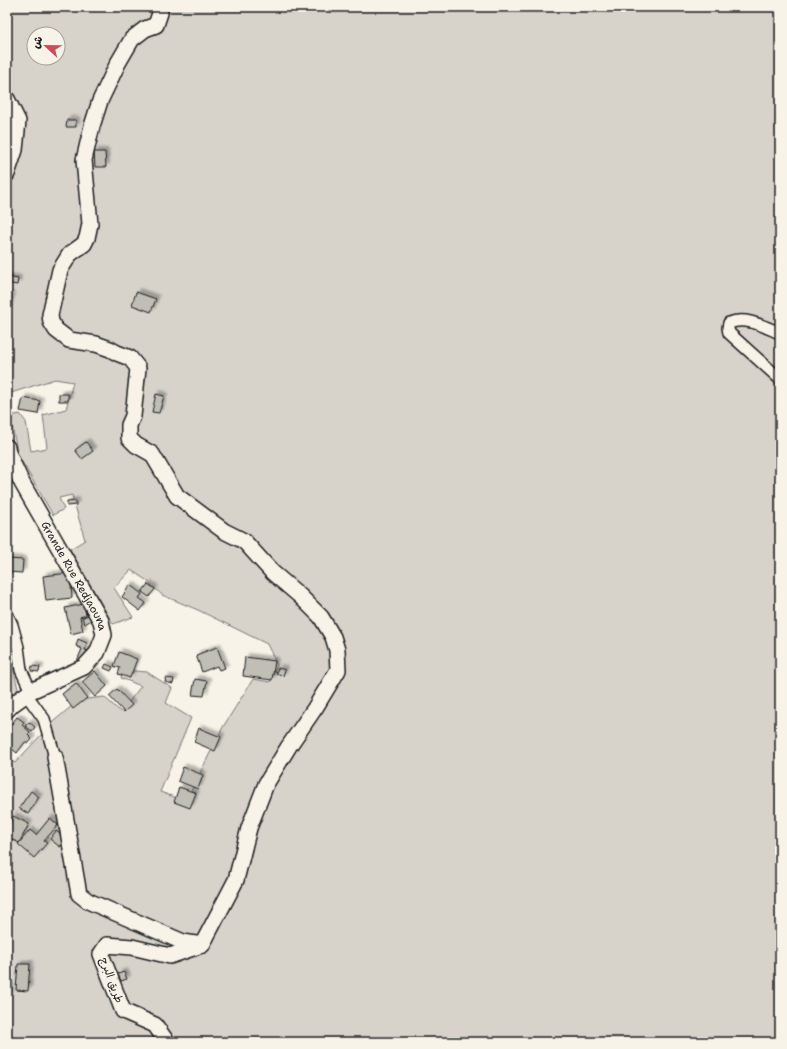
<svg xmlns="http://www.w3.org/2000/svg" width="787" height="1049" viewBox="0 0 787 1049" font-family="'Shantell Sans','Playpen Sans Arabic',sans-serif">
  <defs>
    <filter id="shadow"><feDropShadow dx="3.5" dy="-3.5" stdDeviation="1" flood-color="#0004"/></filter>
  </defs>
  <rect width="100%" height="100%" fill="#f7f3e8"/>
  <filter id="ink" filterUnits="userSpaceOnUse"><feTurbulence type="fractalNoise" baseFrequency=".025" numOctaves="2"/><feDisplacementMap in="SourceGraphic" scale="8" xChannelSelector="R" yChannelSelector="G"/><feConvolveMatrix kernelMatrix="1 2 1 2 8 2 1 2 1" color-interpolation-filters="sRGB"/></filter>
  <g filter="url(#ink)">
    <!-- green -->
    <g fill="#d7d3cb" stroke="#7a7874" fill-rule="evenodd">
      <path d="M7,7H780V1042H7V757L15,763L54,721L79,700L104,697L121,712L141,686L121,678L124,670L147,672L172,688L166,703L191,718L160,792L186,801L223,727L253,679L270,682L277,665L267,644L198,610L162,595L146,580L131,570L114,588L133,617L113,624L70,549L85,540L72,495L59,498L64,509L53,515L18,455L10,416L20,414L26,422L31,451L47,448L43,415L66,409L73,382L55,379L11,393L7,388V282L9,270H7ZM34,34H58V58H34Z"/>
      <polygon points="7,641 18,689 7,701"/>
    </g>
    <!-- building -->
    <g fill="#c0beb5" stroke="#1c1c1c" filter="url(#shadow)">
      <polygon points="7,110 11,111 8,127 7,127"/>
      <polygon points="67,120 76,120 76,127 66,127"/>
      <polygon points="94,152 105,152 106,167 95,167"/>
      <polygon points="7,277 18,279 17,285 7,283"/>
      <polygon points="136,292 156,299 151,312 132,305"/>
      <polygon points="7,295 12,297 7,310"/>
      <rect x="59" y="394" width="9" height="7"/>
      <polygon points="156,394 164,396 159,413 152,412"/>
      <polygon points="23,398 40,401 38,414 20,411"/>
      <polygon points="86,442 93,451 82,459 75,450"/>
      <polygon points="76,501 76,505 67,506 67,502"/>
      <polygon points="8,559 23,560 22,573 8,572 7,574"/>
      <polygon points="70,573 72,598 46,601 43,576"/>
      <polygon points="148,584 155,589 149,597 142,592"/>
      <polygon points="130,585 142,594 139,598 146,603 140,611 122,597"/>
      <polygon points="84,604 86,615 80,617 83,631 71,634 65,608"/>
      <polygon points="90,614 93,619 85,624 82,618"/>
      <polygon points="78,639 87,643 85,650 91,652 86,664 77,661 82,649 76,646"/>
      <polygon points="217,647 225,668 219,670 217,666 202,672 196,655"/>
      <polygon points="119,652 137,659 130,678 118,674 120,668 114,666"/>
      <polygon points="245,657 275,661 272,680 243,676"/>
      <polygon points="106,664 113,667 111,671 104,668"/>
      <polygon points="32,666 40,667 39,672 31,671"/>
      <polygon points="278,668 285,670 283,676 276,673"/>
      <polygon points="95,671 107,686 95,697 82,682"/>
      <polygon points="166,678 174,679 173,684 165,682"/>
      <polygon points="195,679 207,681 204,696 192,695"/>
      <polygon points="76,683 87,698 73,709 62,694"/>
      <polygon points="117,689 132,705 124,712 109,696"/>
      <polygon points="17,717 24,722 22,725 30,732 28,735 32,739 28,744 25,742 17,753 7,745 7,730"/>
      <polygon points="29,722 35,727 32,731 25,726"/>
      <polygon points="199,728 221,737 215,751 194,742"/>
      <polygon points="183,767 203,775 198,789 178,781"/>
      <polygon points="179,787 196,793 190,808 174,802"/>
      <polygon points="31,791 39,797 28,814 19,808"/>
      <polygon points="13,816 29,824 19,843 7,837 7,830"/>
      <polygon points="50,818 58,825 44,841 47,843 34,858 18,844 30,830 36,835"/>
      <polygon points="56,831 66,839 60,847 50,839"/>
      <polygon points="18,964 30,964 28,991 16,990"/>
      <polygon points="124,972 127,979 121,981 118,974"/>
      <polygon points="7,987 10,987 9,997 7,996"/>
    </g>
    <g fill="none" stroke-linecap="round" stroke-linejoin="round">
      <!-- street casing -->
      <g stroke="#1c1c1c" stroke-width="14">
        <g id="street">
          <path d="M780,333C765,327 746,316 729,323L728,328L729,333L780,379"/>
          <polyline points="7,614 12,625 18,647 21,670 31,691"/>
          <polyline points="26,694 44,719 55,757"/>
        </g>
      </g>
      <!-- secondary casing -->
      <g stroke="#1c1c1c" stroke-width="18">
        <g id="secondary">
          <polyline points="159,7 160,13 156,25 145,29 132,39 118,63 100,101 92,126 84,160 90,224 87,238 84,244 70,254 60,270 50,315 51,322 56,330 69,340 96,344 110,349 117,353 130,358 138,368 133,416 129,425 129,438 136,445 152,454 177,496 224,531 244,541 273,573 300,596 321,617 333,637 337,650 338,670 315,708 289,746 266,784 249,828 236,880 202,945"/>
          <polyline points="7,99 18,121 15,150 7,174"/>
          <path id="s1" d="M7,447L8,453L22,483L101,621L104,635L97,653L84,667L31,691L13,704L7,710"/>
          <polyline points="55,757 79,894 88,901 102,907 183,942 202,945"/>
          <polyline points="167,1042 155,1025 123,1011 101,954 107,945 132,947 170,956 199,946"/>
        </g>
      </g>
      <!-- street -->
      <use href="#street" stroke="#f7f3e8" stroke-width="11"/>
      <!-- secondary -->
      <use href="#secondary" stroke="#f7f3e8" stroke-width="15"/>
    </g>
  </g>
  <g text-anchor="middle" stroke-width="4" stroke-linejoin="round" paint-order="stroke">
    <!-- street labels -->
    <g font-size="11" fill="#1c1c1c" stroke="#f7f3e8">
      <text dy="4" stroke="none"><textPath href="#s1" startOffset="146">Grande Rue Redjaouna</textPath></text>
      <text transform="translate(112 980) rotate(70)" y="4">طريق البرج</text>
    </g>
  </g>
  <!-- margin -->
  <rect width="787" height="1049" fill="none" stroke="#f7f3e8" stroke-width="24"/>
  <rect x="12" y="12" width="763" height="1025" fill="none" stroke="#1c1c1c" stroke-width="1.5" filter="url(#ink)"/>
  <!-- north arrow -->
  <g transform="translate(46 46) rotate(292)"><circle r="19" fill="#f7f3e8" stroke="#9f9d96"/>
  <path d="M0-3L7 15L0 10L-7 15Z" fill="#d1495b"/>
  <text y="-6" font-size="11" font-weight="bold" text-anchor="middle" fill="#1c1c1c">ش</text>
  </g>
</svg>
